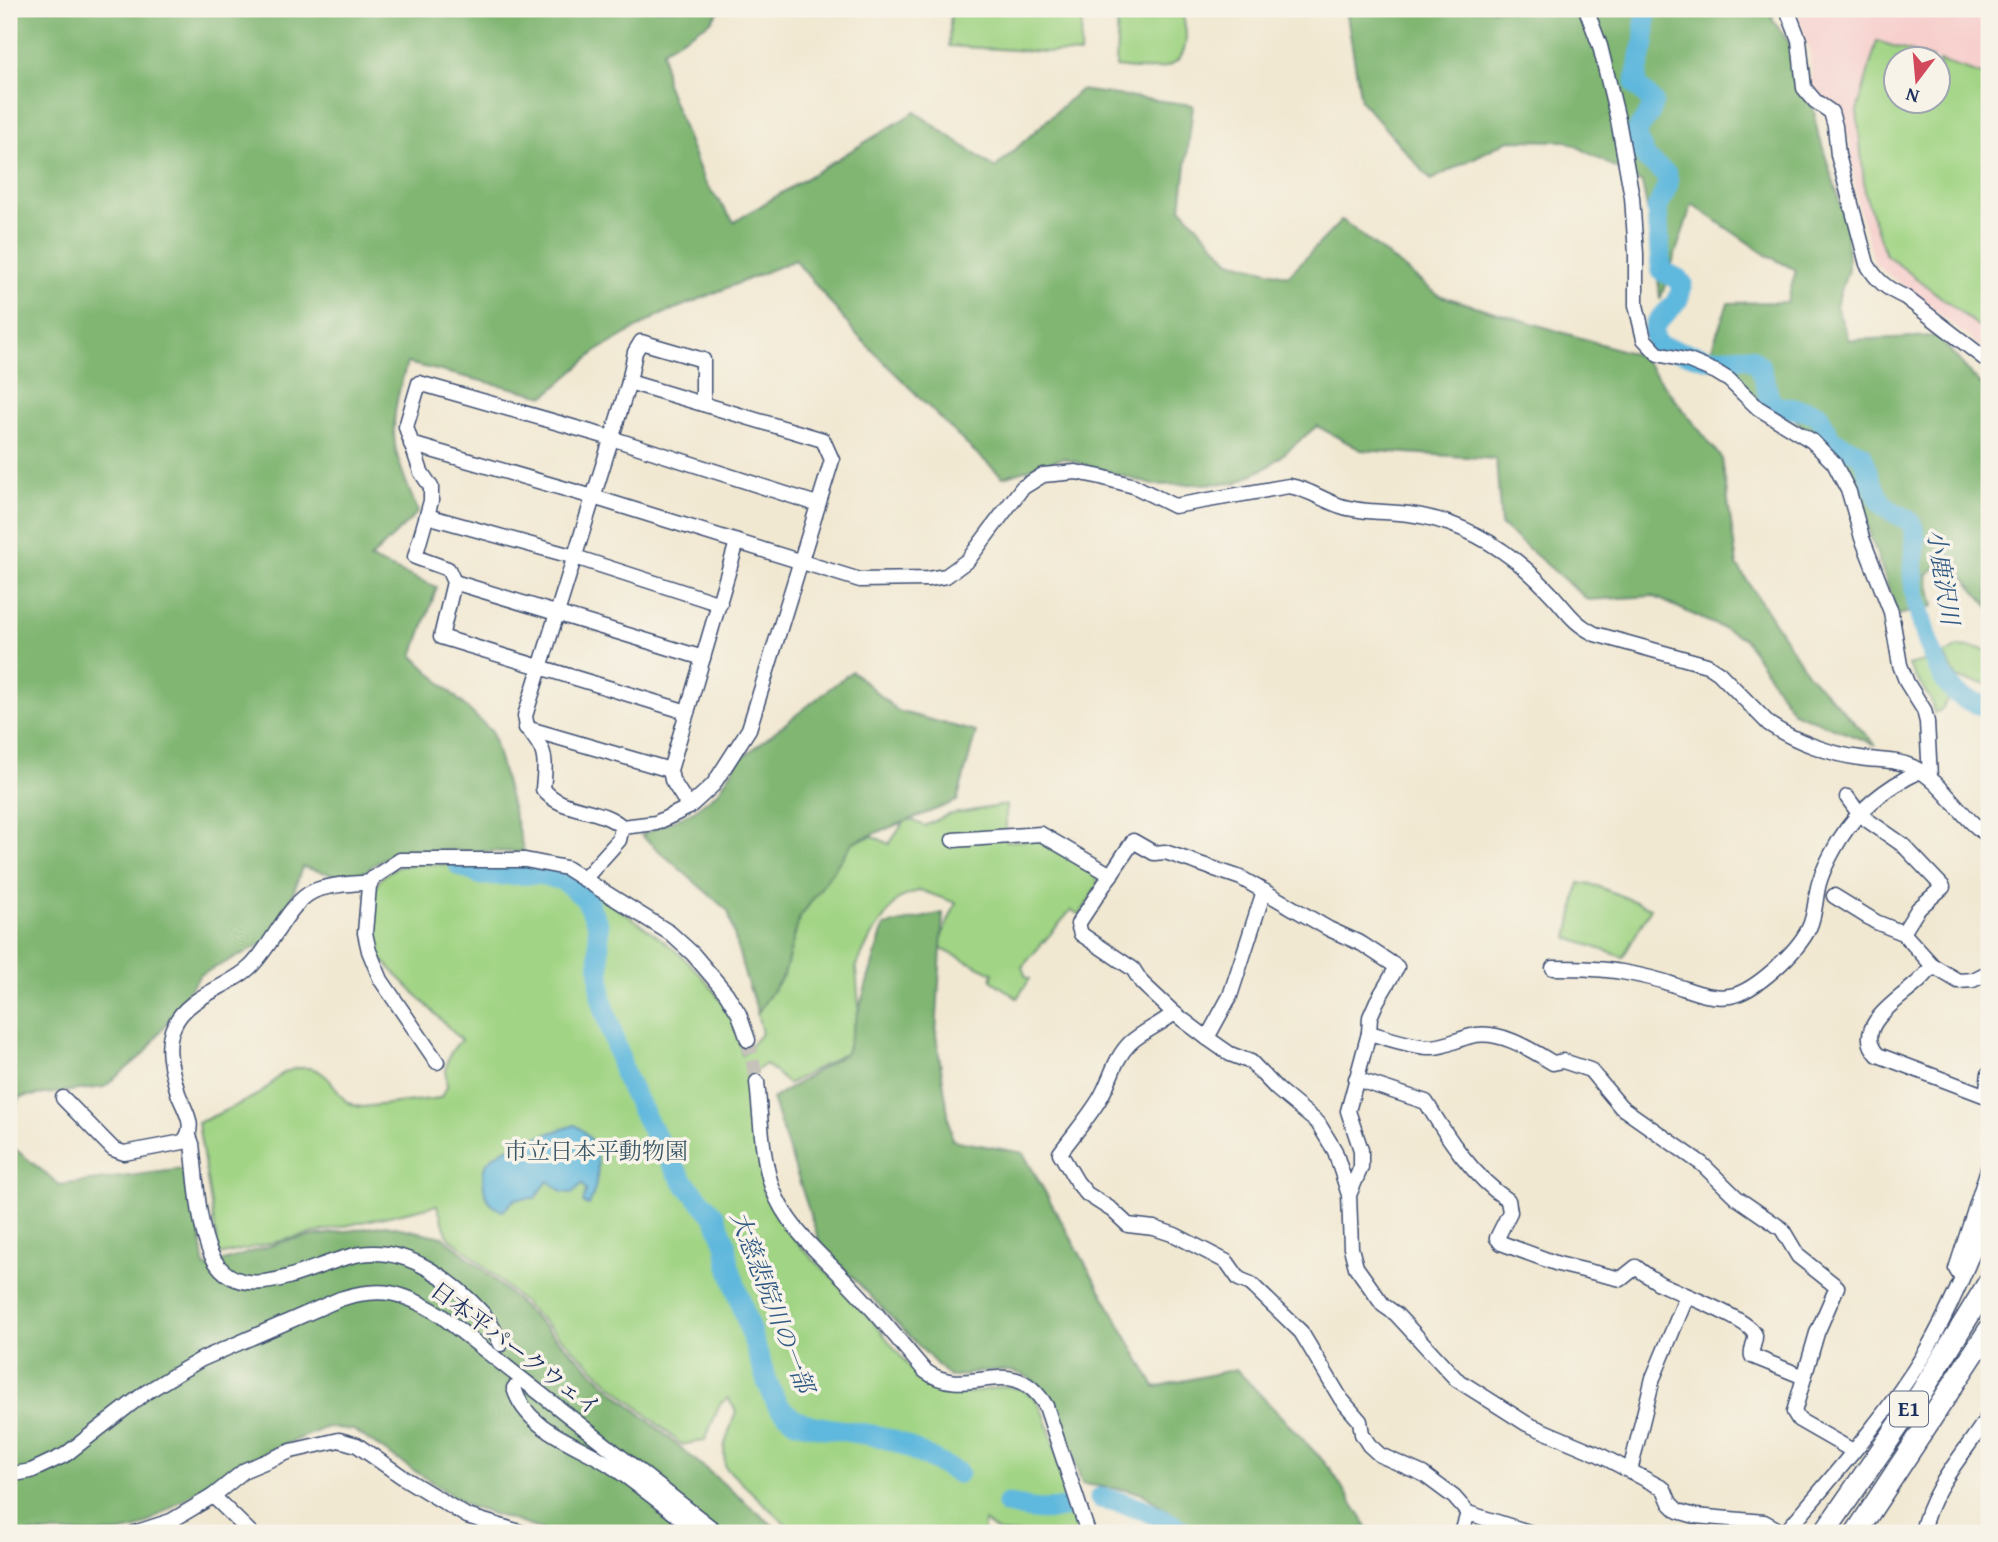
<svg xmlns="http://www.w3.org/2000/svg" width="1998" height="1542" viewBox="0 0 1998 1542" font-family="'Gentium Book Plus','Noto Serif JP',serif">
  <rect width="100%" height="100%" fill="#f7f3e8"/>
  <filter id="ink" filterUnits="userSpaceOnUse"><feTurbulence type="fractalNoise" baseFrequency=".0143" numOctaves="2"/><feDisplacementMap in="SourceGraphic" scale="14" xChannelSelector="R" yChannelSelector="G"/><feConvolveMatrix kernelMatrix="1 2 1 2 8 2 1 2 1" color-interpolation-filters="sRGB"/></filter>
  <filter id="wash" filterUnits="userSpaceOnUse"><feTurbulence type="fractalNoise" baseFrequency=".00686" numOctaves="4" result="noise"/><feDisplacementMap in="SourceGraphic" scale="28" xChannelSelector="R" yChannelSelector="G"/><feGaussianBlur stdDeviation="1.57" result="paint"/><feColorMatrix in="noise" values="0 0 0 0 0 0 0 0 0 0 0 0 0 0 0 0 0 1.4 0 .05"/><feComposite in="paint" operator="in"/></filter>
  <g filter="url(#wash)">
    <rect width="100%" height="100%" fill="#f1e8d1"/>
    <!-- built -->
    <path fill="#f7d0ce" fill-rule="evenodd" d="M1797,9H1989V353L1875,264L1856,197L1850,141L1838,114L1813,92L1810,52ZM1896,60H1938V102H1896Z"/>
    <!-- green -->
    <g fill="#a1d484" stroke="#5e8271" stroke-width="2">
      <polygon points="951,9 1083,9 1080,54 949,46"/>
      <path d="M1118,9H1182C1183,18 1186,27 1186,36C1186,77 1143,70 1116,67Z"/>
      <polygon points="1877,41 1934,59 1896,60 1896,102 1938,102 1939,61 1989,77 1989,327 1978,326 1885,254 1865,194 1857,111"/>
      <polygon points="1958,647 1983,649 1989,652 1989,684 1958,679 1944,655"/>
      <polygon points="1932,659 1952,695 1941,710 1934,713 1931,700 1908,665"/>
      <path d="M1006,805V841L1036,840L1050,844L1096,873L1098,885L1080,915L1071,910L1022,967L1026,977L1030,979L1017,998L991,980L993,973L937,947L956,903L920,890L898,899L871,936L856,967L859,1008L846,1053L788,1084L766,1064L747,1077L764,1193L776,1216L802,1248L856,1300L919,1379L936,1389L959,1395L1005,1386L1021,1389L1035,1398L1045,1416L1081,1533H1000L984,1521V1533H795L725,1467L724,1447L736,1411L728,1398L720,1404L705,1440L682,1445L614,1387L475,1258L448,1237L437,1205L219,1255L198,1123C218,1114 238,1105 257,1095C266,1091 271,1083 278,1077C290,1067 310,1064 323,1074C341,1087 337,1104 362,1107L440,1098L447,1087C444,1066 446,1055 461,1040L374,952C366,921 364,872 407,865C427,862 450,866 471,866C498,866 529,863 556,871C571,875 587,889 601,898C653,930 712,971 737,1030C740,1038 740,1047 742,1055L762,1033L757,1013L784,974L799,919L853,842L873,836L889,844L907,818L925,826L947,815Z"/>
      <polygon points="1579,883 1597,886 1651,908 1623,957 1568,938"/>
    </g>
    <!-- forest -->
    <g fill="#80b672" stroke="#4e7268" stroke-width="2">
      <path d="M9,9H721L710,22L663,50L666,83L704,181L734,222L915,112L995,168L1080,90L1193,105L1181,208L1230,261L1288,276L1342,220L1438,295L1641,356L1722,459L1737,565L1808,674L1876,745L1793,712L1744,638L1653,596L1588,600L1501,525L1496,459L1361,450L1317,426L1269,466L1236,483L1153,485L1063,458L1003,477L965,443L857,335L795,260L658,316L597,351L545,396L407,363C398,392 389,424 397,455C402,474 411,494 418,512L370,559L437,587L413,656L492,732L524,852L412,850C387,853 374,863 356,880L302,867L279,936L200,975L145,1053L104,1087L20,1097L9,1125Z"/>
      <polygon points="1346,9 1774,9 1772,19 1807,68 1817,129 1847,225 1848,269 1836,306 1849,340 1937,336 1989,394 1989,607 1964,578 1950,554 1927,575 1934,606 1898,615 1849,474 1794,418 1759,401 1738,382 1711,350 1728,303 1787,302 1796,270 1766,255 1692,204 1660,300 1655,248 1642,183 1567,141 1509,140 1431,180 1361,101"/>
      <polygon points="852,671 898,711 976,732 957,801 853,842 799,919 784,974 758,1012 745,976 728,911 641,835 694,811 719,791 738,761"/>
      <path d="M943,913L936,1035L952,1140L1023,1153L1155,1387L1236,1369L1330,1468L1371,1533H1201L1140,1492L1082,1484C1069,1445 1058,1377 1009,1371C991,1368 968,1375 949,1377L820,1244L772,1099L846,1053L884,926Z"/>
      <polygon points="9,1144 60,1185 190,1168 205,1267 288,1240 386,1225 443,1237 480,1267 612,1390 782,1533 546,1533 543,1530 468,1506 353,1430 327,1427 267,1452 192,1494 137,1529 117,1533 9,1533"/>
    </g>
    <!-- water -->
    <path fill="#5fb8dd" stroke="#3d749e" stroke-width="2" d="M575,1125C604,1142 601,1178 589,1205L583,1203L586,1190L582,1184L572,1193L562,1192L548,1181L535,1198L515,1199L503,1211C492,1207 485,1200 484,1187C483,1180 482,1173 485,1166C495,1145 554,1133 575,1125Z"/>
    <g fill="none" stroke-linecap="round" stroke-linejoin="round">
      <!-- river -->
      <g stroke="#5fb8dd" stroke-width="21">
        <path d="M1647,9C1643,21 1646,32 1644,44C1641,58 1636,70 1636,85L1653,102C1651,118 1641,121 1635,135L1646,158L1667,175L1668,184L1657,209L1661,267L1662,271L1678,279L1682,283C1681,289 1680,297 1677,301C1665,318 1646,320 1657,346L1710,359L1749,357L1760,366L1771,404C1787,410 1802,408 1818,414L1831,440L1862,455C1868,471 1873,492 1884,505C1891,514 1909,516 1913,527C1918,541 1913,556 1913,571C1914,601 1931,665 1951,688C1960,698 1976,705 1989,706"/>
        <polyline points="459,865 482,875 539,874 563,880 586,899 598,925 601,997 626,1079 655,1136 683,1181 715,1217 726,1244 729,1266 767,1382 778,1406 796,1421 819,1427 878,1436 900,1443 958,1473"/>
        <path d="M1100,1498C1137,1505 1154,1512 1185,1533"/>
        <path d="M1007,1504C1027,1509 1043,1512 1063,1508"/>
      </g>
    </g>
  </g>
  <g filter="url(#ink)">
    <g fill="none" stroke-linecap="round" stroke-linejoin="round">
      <!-- minor-tunnel -->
      <polyline stroke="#c6c3ba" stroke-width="14" stroke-dasharray="14 7" stroke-linecap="butt" points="748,1040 757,1082"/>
      <!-- minor casing -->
      <g stroke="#3b4b6f" stroke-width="17">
        <g id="minor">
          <polyline points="1586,9 1600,46 1618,120 1632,197 1636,254 1636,305 1644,339 1658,354 1689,361 1716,372 1729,380 1758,408 1812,441 1834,463 1849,492 1862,538 1891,612 1900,665 1907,683 1924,710 1927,722 1930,777"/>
          <path d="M1787,9L1799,40L1804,88L1815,101L1831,112L1835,126L1838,155L1867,264C1877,281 1887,289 1905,297L1989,362"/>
          <polyline points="629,382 635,352 641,342 703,360 703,404"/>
          <path d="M411,444L593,497L860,580L928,579L946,576L968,560L1022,488L1043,475L1076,472L1101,477L1134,486L1174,506L1289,486C1310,489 1325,502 1344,507C1364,513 1388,511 1409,514C1449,519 1484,536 1516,561C1530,572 1543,585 1555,598C1569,614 1575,624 1595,634L1707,665L1719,673L1769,724C1794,741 1830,754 1860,758C1878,761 1896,759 1913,767C1945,783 1960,818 1989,836"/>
          <polyline points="427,516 575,557 720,604"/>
          <polyline points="454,582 703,658"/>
          <polyline points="687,712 441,637 454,582 448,569 415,557 431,501 431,487 421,472 406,427 419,383 611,438 817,504"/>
          <polyline points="526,728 670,770"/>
          <polyline points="1847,797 1860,815 1903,845 1943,887 1918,909 1903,933"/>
          <polyline points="689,807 672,780 670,770 737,542"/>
          <polyline points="953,840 1041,834 1111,875"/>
          <path d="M585,878L619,840L622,827L656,823L689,807L713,785L749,729L832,460L823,440L629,382L525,716C527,733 534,734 541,748C547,760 544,776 543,789C562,814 600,806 622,827"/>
          <polyline points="1834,896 1876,922 1903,933 1933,966 1958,981 1973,980 1989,972"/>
          <path d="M1933,966C1928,972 1923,978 1917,983C1900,999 1851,1027 1878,1055L1986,1096"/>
          <path d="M1553,968C1576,968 1599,968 1622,972C1639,975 1658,979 1674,985C1693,991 1709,999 1730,996C1755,992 1798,951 1809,928C1815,916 1815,901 1818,887C1822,870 1831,854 1840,839C1859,808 1889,786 1920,771"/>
          <path d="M1174,1013C1160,1025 1143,1031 1130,1043C1113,1060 1111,1081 1099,1100C1088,1118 1073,1135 1060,1153L1077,1182L1087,1194L1112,1210L1128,1225L1154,1228L1175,1235L1227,1262L1239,1279L1251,1284L1301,1332L1341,1399L1360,1421L1362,1434L1369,1445L1380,1455L1423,1474L1454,1497L1468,1513"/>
          <path d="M1369,1033C1388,1038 1409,1046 1428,1047C1444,1048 1457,1039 1471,1036C1499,1029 1530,1049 1553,1063L1563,1061L1590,1070L1621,1107L1702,1164L1737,1198L1782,1229L1798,1256L1837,1287L1817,1333L1794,1412L1799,1420L1853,1451"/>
          <polyline points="1207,1038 1230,996 1264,891"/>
          <polyline points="437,1062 381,980 369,951 365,933 369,886 373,878 400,860 525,860 566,868 670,933 693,954 726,993 739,1014 748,1040"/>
          <polyline points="1989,1073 1986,1096 1989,1100"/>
          <path d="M1356,1079L1426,1102C1447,1137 1473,1177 1508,1200L1510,1212L1497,1238L1501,1243L1558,1264L1621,1279L1636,1267C1643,1273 1651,1278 1659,1283C1676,1292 1750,1319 1755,1335C1756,1342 1750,1349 1752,1356L1804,1377"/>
          <path d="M757,1082C761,1117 761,1154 772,1187C787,1229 822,1255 851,1286C877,1313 901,1343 925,1371C970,1403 1011,1348 1046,1406L1088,1533"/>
          <path d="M63,1098L113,1149L124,1153L183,1142C198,1126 184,1110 178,1093C172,1072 164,1046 174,1026C186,997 227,988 249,968C272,948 287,903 314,891C330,884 354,884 371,882"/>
          <path d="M189,1136L192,1144C196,1175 198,1227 211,1254C240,1315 316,1260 361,1254C409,1247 454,1281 485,1316C492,1323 496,1335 501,1344"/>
          <polyline points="1349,1195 1361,1167 1361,1150 1348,1111 1369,1033 1370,1017 1377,1001 1397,967 1362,944 1329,929 1241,878 1165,852 1154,853 1133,841 1078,924 1081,934 1133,969 1142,983 1174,1013 1207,1038 1230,1054 1251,1062 1277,1089 1318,1123 1335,1151 1349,1195 1351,1248 1356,1267 1383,1305 1396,1314 1456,1379 1527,1424 1598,1454 1664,1489 1670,1503 1678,1511 1695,1516 1764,1522 1784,1533"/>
          <polyline points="1961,1277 1956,1269 1989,1166"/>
          <path d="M514,1388C527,1432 579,1443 613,1467C643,1488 671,1511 700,1533"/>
          <polyline points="1630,1471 1653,1378 1687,1296"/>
          <path d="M9,1475L31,1471L65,1455L145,1393L176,1374L202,1359L340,1299C381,1286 403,1292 439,1314L718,1533"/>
          <polyline points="213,1496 251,1533"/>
          <polyline points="134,1533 171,1521 213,1496 245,1470 291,1451 339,1440 357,1445 404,1478 467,1516 523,1533"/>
          <polyline points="1462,1533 1468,1513 1532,1533"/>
          <path d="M1785,1533C1834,1475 1887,1416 1926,1351C1951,1308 1970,1260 1989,1214"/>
          <path d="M1922,1533C1930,1489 1966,1452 1989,1415"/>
        </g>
      </g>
      <!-- highway casing -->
      <g stroke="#3b4b6f" stroke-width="24">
        <g id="highway">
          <polyline points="1824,1533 1921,1393 1989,1282"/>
          <polyline points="1856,1533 1989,1330"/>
        </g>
      </g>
      <!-- minor -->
      <use href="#minor" stroke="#fff" stroke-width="14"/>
      <!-- highway -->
      <use href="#highway" stroke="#fff" stroke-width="21"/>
    </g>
  </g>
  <g text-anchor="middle" stroke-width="7" stroke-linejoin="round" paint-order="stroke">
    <!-- shield labels -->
    <rect fill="#f7f3e8" stroke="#5d6a87" stroke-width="2" x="1890" y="1391.5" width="38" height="35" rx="5"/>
    <g font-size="21" font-weight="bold" fill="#1b2f5e">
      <text x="1909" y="1416">E1</text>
    </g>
    <!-- park labels -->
    <g font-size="23" fill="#3c5868" stroke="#f7f3e8">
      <text x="596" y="1159">市立日本平動物園</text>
    </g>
    <!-- street labels -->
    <g font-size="23" fill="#1b2f5e" stroke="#f7f3e8">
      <text transform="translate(516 1349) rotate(37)" y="8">日本平パークウェイ</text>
    </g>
    <!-- water labels -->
    <g font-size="24" font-style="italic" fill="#2f5884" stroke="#f7f3e8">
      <text transform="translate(1943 577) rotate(81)" y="8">小鹿沢川</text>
      <text transform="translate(772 1302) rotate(69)" y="8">大慈悲院川の一部</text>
    </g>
  </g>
  <!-- margin -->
  <rect width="1998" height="1542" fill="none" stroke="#f7f3e8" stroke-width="35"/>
  <!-- north arrow -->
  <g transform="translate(1917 80) rotate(196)"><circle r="33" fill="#f7f3e8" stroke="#9fa5b1" stroke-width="2"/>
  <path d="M0-5L12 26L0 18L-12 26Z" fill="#d1495b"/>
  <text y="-10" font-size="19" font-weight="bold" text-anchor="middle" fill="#1b2f5e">N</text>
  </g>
</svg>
